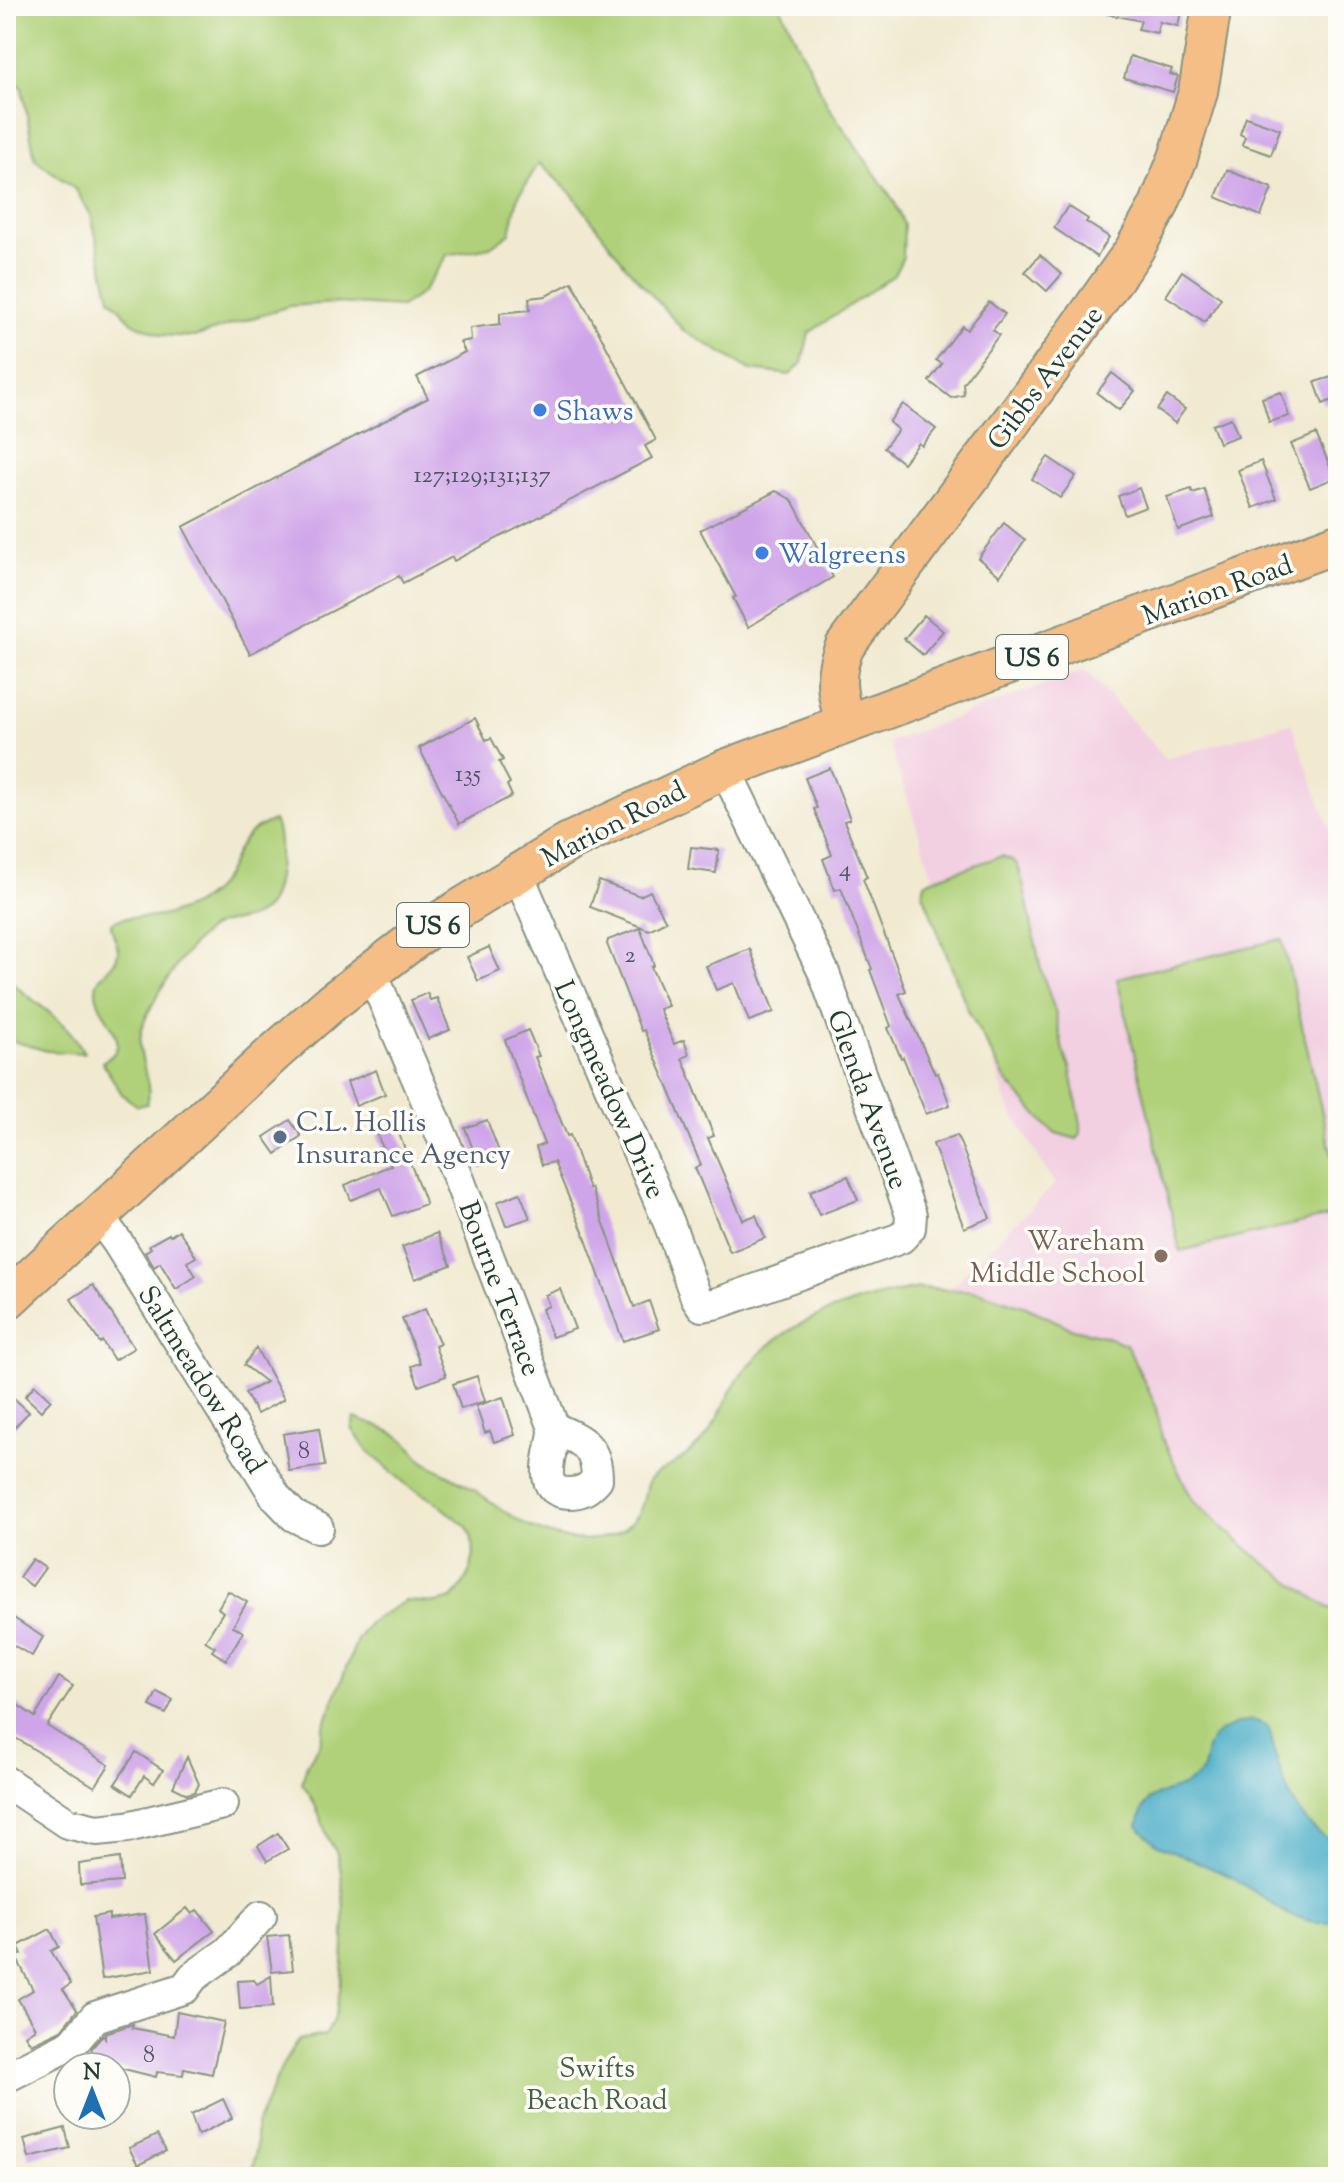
<svg xmlns="http://www.w3.org/2000/svg" width="1344" height="2183" viewBox="0 0 1344 2183" font-family="'Sorts Mill Goudy',serif">
  <rect width="100%" height="100%" fill="#fdfcf7"/>
  <filter id="ink" filterUnits="userSpaceOnUse"><feTurbulence type="fractalNoise" baseFrequency=".0125" numOctaves="2"/><feDisplacementMap in="SourceGraphic" scale="16" xChannelSelector="R" yChannelSelector="G"/><feConvolveMatrix kernelMatrix="1 2 1 2 8 2 1 2 1" color-interpolation-filters="sRGB"/></filter>
  <filter id="wash" filterUnits="userSpaceOnUse"><feTurbulence type="fractalNoise" baseFrequency=".006" numOctaves="4" result="noise"/><feDisplacementMap in="SourceGraphic" scale="32" xChannelSelector="R" yChannelSelector="G"/><feGaussianBlur stdDeviation="1.8" result="paint"/><feColorMatrix in="noise" values="0 0 0 0 0 0 0 0 0 0 0 0 0 0 0 0 0 1.4 0 .05"/><feComposite in="paint" operator="in"/></filter>
  <g filter="url(#wash)">
    <rect width="100%" height="100%" fill="#f1ead1"/>
    <!-- built -->
    <polygon fill="#f2cfe1" points="1085,670 1166,759 1291,723 1335,843 1338,844 1338,1843 897,1340 1055,1184 1008,1106 889,742"/>
    <!-- green -->
    <g fill="#b0d17a" stroke="#688757" stroke-width="2">
      <polygon points="6,6 780,6 828,106 894,201 904,225 903,257 894,275 809,333 802,363 790,375 751,370 683,330 626,266 572,194 539,163 518,197 510,233 490,247 447,255 423,292 401,307 335,303 289,306 194,337 162,335 133,323 110,298 91,215 76,190 35,159 22,88 6,71"/>
      <path d="M274,821C284,837 279,896 265,909C262,912 258,914 254,916C240,924 222,919 208,930C185,949 160,989 147,1015C128,1056 155,1073 147,1104L137,1106L122,1094L102,1062C139,1044 98,1019 96,991C95,974 115,970 118,953C119,943 111,934 111,923C123,915 139,918 153,917C174,915 201,904 215,889C241,862 230,834 274,821Z"/>
      <polygon points="1002,856 1014,861 1018,866 1024,888 1041,970 1055,1011 1063,1051 1070,1067 1081,1124 1081,1133 1077,1139 1056,1133 1047,1126 1005,1079 968,1010 923,893 925,883 932,879"/>
      <polygon points="1282,939 1338,1182 1338,1214 1180,1251 1117,978"/>
      <path d="M6,977C32,1003 68,1019 84,1053L47,1051L6,1039Z"/>
      <path d="M920,1288L977,1291L1026,1307L1073,1329L1104,1336L1126,1344L1155,1404L1162,1438L1193,1501L1259,1559L1327,1607L1338,1611V1843C1294,1828 1279,1775 1270,1732L1207,1747C1206,1755 1206,1766 1201,1773C1191,1787 1164,1793 1148,1799L1156,1844C1182,1855 1212,1865 1237,1879C1277,1904 1287,1922 1338,1922V2177H251L256,2150V2125L283,2064L298,2040L325,2035C348,2006 348,1891 337,1854C335,1849 331,1844 328,1838C321,1818 315,1801 302,1783L307,1764L320,1744L323,1728L357,1640L370,1622L405,1601L437,1603L452,1599L463,1585L471,1568L474,1554L471,1535L467,1527L436,1502L408,1486L366,1449L352,1428L354,1418C371,1424 390,1429 404,1440C412,1447 417,1456 425,1462C440,1472 458,1479 473,1489C501,1508 528,1532 563,1538C596,1543 631,1538 643,1502C646,1494 644,1486 650,1479C656,1471 667,1469 675,1463C683,1458 692,1451 699,1444C715,1429 722,1407 733,1387C742,1372 759,1354 773,1342C813,1310 871,1296 920,1288Z"/>
    </g>
    <!-- water -->
    <path fill="#46acc6" stroke="#32747d" stroke-width="2" d="M1253,1720L1266,1725L1270,1732C1279,1774 1294,1828 1338,1843V1922H1313L1287,1914L1234,1878L1156,1844L1138,1826C1146,1783 1169,1799 1197,1777C1206,1770 1204,1759 1207,1749C1213,1730 1236,1723 1253,1720Z"/>
    <g id="blocks">
      <!-- building -->
      <g fill="#cfa5e9">
        <polygon points="1108,6 1182,6 1178,26 1159,22 1157,33 1138,29 1141,21 1107,14"/>
        <polygon points="1130,56 1172,69 1170,74 1178,76 1173,92 1124,78"/>
        <polygon points="1246,117 1280,129 1271,155 1242,145 1245,137 1240,134"/>
        <polygon points="1227,170 1272,188 1261,216 1216,197"/>
        <polygon points="1068,206 1088,219 1086,222 1109,237 1097,257 1054,228"/>
        <polygon points="1040,255 1062,274 1047,291 1025,272"/>
        <polygon points="1182,271 1221,298 1205,322 1166,296"/>
        <polygon points="572,282 656,440 645,446 652,458 454,561 452,557 403,583 399,576 250,654 183,527 428,398 417,377 465,352 460,342 471,340 470,328 500,324 500,313 530,310 529,298 546,296"/>
        <polygon points="989,302 1005,314 993,330 999,335 963,383 964,395 951,398 929,381 942,364 936,360 962,326 967,330"/>
        <polygon points="1112,373 1135,391 1119,410 1097,393"/>
        <polygon points="1335,376 1338,385 1338,398 1323,404 1315,382"/>
        <polygon points="1281,392 1289,416 1269,422 1262,398"/>
        <polygon points="1167,396 1185,409 1175,423 1157,410"/>
        <polygon points="903,404 936,429 922,446 919,443 903,463 884,448 898,430 889,422"/>
        <polygon points="1231,418 1238,436 1219,443 1212,425"/>
        <polygon points="1316,434 1335,478 1310,488 1291,444"/>
        <polygon points="1048,457 1076,476 1060,498 1032,479"/>
        <polygon points="1261,461 1276,499 1253,508 1238,470"/>
        <polygon points="1139,488 1146,507 1125,515 1118,496"/>
        <polygon points="1191,489 1193,493 1204,489 1214,517 1178,530 1167,497"/>
        <polygon points="776,491 792,500 833,577 748,627 733,598 736,597 700,530"/>
        <polygon points="1004,523 1025,540 1000,576 978,558"/>
        <polygon points="924,615 943,631 923,655 904,639"/>
        <polygon points="475,718 486,740 491,738 503,760 499,762 510,783 507,785 512,796 459,824 419,748"/>
        <polygon points="830,768 850,819 844,821 867,877 863,879 906,991 899,994 935,1074 938,1073 950,1105 926,1114 903,1057 901,1058 888,1028 891,1026 870,970 872,969 841,888 835,890 823,859 832,855 814,809 817,808 805,778"/>
        <polygon points="691,847 719,850 716,873 688,869"/>
        <polygon points="599,881 640,896 650,891 666,921 649,930 590,907"/>
        <polygon points="640,928 654,965 651,967 668,1006 659,1009 674,1044 684,1040 689,1055 682,1058 714,1136 708,1138 743,1220 756,1215 765,1238 730,1252 695,1168 701,1165 644,1030 641,1031 607,944 608,940"/>
        <polygon points="489,947 500,971 478,981 467,957"/>
        <polygon points="750,949 774,1012 749,1021 734,983 716,990 706,966"/>
        <polygon points="427,993 430,1000 437,998 450,1030 428,1039 411,1000"/>
        <polygon points="528,1030 539,1056 535,1057 567,1136 570,1135 589,1189 591,1188 634,1307 649,1301 659,1329 623,1341 584,1234 554,1162 542,1165 536,1147 544,1144 505,1040"/>
        <polygon points="376,1070 385,1094 356,1106 347,1082"/>
        <polygon points="290,1120 301,1136 276,1154 264,1137"/>
        <polygon points="487,1120 501,1157 479,1165 465,1128"/>
        <polygon points="396,1126 426,1204 393,1216 381,1188 351,1200 345,1185 391,1165 377,1135"/>
        <polygon points="957,1135 990,1218 964,1228 933,1144"/>
        <polygon points="848,1176 858,1200 819,1215 810,1191"/>
        <polygon points="520,1193 530,1218 506,1226 497,1202"/>
        <polygon points="179,1230 196,1257 187,1262 196,1276 176,1289 160,1263 154,1267 145,1252 151,1248 149,1245 169,1234 170,1236"/>
        <polygon points="437,1233 451,1265 415,1279 402,1247"/>
        <polygon points="93,1285 134,1348 114,1360 102,1341 100,1343 71,1299"/>
        <polygon points="560,1289 575,1329 552,1337 542,1309 549,1306 545,1295"/>
        <polygon points="425,1309 440,1344 435,1346 446,1376 419,1386 411,1366 420,1363 402,1319"/>
        <polygon points="256,1348 284,1399 257,1414 245,1393 266,1382 244,1365"/>
        <polygon points="477,1376 485,1401 461,1409 453,1384"/>
        <polygon points="35,1385 51,1400 41,1411 25,1396"/>
        <polygon points="6,1391 29,1412 6,1436"/>
        <polygon points="503,1397 515,1435 494,1442 490,1431 485,1433 476,1406"/>
        <polygon points="319,1428 325,1466 289,1471 283,1434"/>
        <polygon points="32,1559 45,1568 32,1586 19,1577"/>
        <polygon points="228,1591 247,1602 233,1626 243,1632 226,1660 212,1651 215,1647 205,1641 223,1612 218,1608"/>
        <polygon points="6,1613 43,1637 32,1656 6,1641"/>
        <polygon points="59,1677 73,1686 47,1726 109,1765 95,1787 6,1732 6,1697 35,1717"/>
        <polygon points="157,1692 173,1700 166,1714 150,1706"/>
        <polygon points="136,1752 163,1770 154,1783 144,1776 132,1795 115,1784"/>
        <polygon points="187,1757 199,1784 195,1792 187,1794 173,1787"/>
        <polygon points="278,1833 288,1849 267,1861 258,1846"/>
        <polygon points="120,1858 122,1882 80,1885 79,1864"/>
        <polygon points="187,1908 192,1914 197,1910 214,1931 176,1960 155,1934"/>
        <polygon points="109,1914 109,1919 145,1914 153,1970 102,1979 93,1917"/>
        <polygon points="50,1929 59,1947 51,1951 71,1984 63,1989 77,2010 61,2030 31,2044 25,2035 35,2028 18,1999 33,1990 16,1957 22,1954 18,1946"/>
        <polygon points="289,1935 293,1970 272,1972 267,1937"/>
        <polygon points="271,1976 273,2007 240,2009 238,1981 254,1980 257,1984"/>
        <polygon points="177,2012 224,2022 212,2074 184,2068 183,2075 157,2072 156,2077 116,2067 89,2067 92,2048 103,2035 105,2038 105,2033 133,2024 132,2028 174,2036"/>
        <polygon points="223,2099 232,2118 198,2135 191,2115"/>
        <polygon points="65,2128 70,2148 29,2158 24,2139"/>
        <polygon points="157,2135 166,2151 138,2165 129,2148"/>
      </g>
    </g>
  </g>
  <g filter="url(#ink)">
    <use href="#blocks" fill-opacity="0" stroke="#889482" stroke-width="2"/>
    <g fill="none" stroke-linecap="round" stroke-linejoin="round">
      <!-- minor casing -->
      <g stroke="#889482" stroke-width="34">
        <g id="minor">
          <polyline points="517,872 669,1223 696,1297 702,1306 718,1303 901,1238 910,1228 911,1215 824,973 725,769"/>
          <path d="M371,971L445,1143L554,1428C555,1448 532,1492 569,1493C583,1493 589,1488 597,1479C597,1446 582,1440 554,1428"/>
          <polyline points="99,1217 118,1243 276,1497 294,1516 318,1528"/>
          <polyline points="6,1782 67,1823 97,1830 127,1827 223,1804"/>
          <polyline points="6,2077 72,2044 95,2017 185,1988 193,1977 228,1952 261,1916"/>
        </g>
      </g>
      <!-- major casing -->
      <g stroke="#889482" stroke-width="42">
        <g id="major">
          <path d="M845,724C837,695 832,674 845,646L1051,368L1134,250L1158,207L1178,158L1198,92L1212,6"/>
          <polyline points="6,1301 274,1053 331,1003 432,926 569,842 725,769 1338,543"/>
        </g>
      </g>
      <!-- minor -->
      <use href="#minor" stroke="#fff" stroke-width="30"/>
      <!-- major -->
      <use href="#major" stroke="#f6be87" stroke-width="38"/>
    </g>
  </g>
  <!-- markers -->
  <g fill="#3f7fe0" stroke="#fdfcf7" stroke-width="3">
    <circle cx="540" cy="410" r="8"/>
    <circle cx="762" cy="553" r="8"/>
  </g>
  <circle fill="#5c6f8a" stroke="#fdfcf7" stroke-width="3" cx="280" cy="1137" r="8"/>
  <circle fill="#8d6e63" stroke="#fdfcf7" stroke-width="3" cx="1161" cy="1256" r="8"/>
  <g text-anchor="middle" stroke-width="7" stroke-linejoin="round" paint-order="stroke">
    <!-- number labels -->
    <g font-size="24" fill="#4b5761">
      <text x="482" y="482">127;129;131;137</text>
      <text x="468" y="781">135</text>
      <text x="845" y="876">4</text>
      <text x="630" y="962">2</text>
      <text x="304" y="1458">8</text>
      <text x="149" y="2062">8</text>
    </g>
    <!-- shield labels -->
    <g fill="#fdfcf7" stroke="#62766e" stroke-width="2">
      <rect x="996" y="635" width="72" height="44" rx="6"/>
      <rect x="397" y="903" width="72" height="44" rx="6"/>
    </g>
    <g font-size="26" font-weight="bold" fill="#1f3d34">
      <text x="1032" y="666">US 6</text>
      <text x="433" y="934">US 6</text>
    </g>
    <!-- street labels -->
    <g font-size="28" fill="#1f3d34" stroke="#fdfcf7">
      <text transform="translate(1044 377) rotate(-53)" y="10">Gibbs Avenue</text>
      <text transform="translate(1217 589) rotate(-20)" y="10">Marion Road</text>
      <text transform="translate(613 823) rotate(-27)" y="10">Marion Road</text>
      <text transform="translate(611 1089) rotate(66)" y="10">Longmeadow Drive</text>
      <text transform="translate(869 1099) rotate(70)" y="10">Glenda Avenue</text>
      <text transform="translate(501 1288) rotate(69)" y="10">Bourne Terrace</text>
      <text transform="translate(203 1379) rotate(58)" y="10">Saltmeadow Road</text>
    </g>
    <!-- shop labels -->
    <g font-size="28" fill="#366cbe" stroke="#fdfcf7" text-anchor="start">
      <text x="556" y="420">Shaws</text>
      <text x="778" y="563">Walgreens</text>
    </g>
    <!-- service labels -->
    <g font-size="28" fill="#4e5e75" stroke="#fdfcf7" text-anchor="start">
      <text x="296" y="1131">C.L. Hollis<tspan x="296" dy="32">Insurance Agency</tspan></text>
    </g>
    <!-- education labels -->
    <g font-size="28" fill="#785e54" stroke="#fdfcf7" text-anchor="end">
      <text x="1145" y="1250">Wareham<tspan x="1145" dy="32">Middle School</tspan></text>
    </g>
    <!-- park labels -->
    <g font-size="28" fill="#436246" stroke="#fdfcf7">
      <text x="597" y="2077">Swifts<tspan x="597" dy="32">Beach Road</tspan></text>
    </g>
  </g>
  <!-- margin -->
  <rect width="1344" height="2183" fill="none" stroke="#fdfcf7" stroke-width="32"/>
  <!-- north arrow -->
  <g transform="translate(92 2091)"><circle r="38" fill="#fdfcf7" stroke="#a4b0a9" stroke-width="2"/>
  <path d="M0-6L14 30L0 20L-14 30Z" fill="#1f6fb2"/>
  <text y="-12" font-size="22" font-weight="bold" text-anchor="middle" fill="#1f3d34">N</text>
  </g>
</svg>
